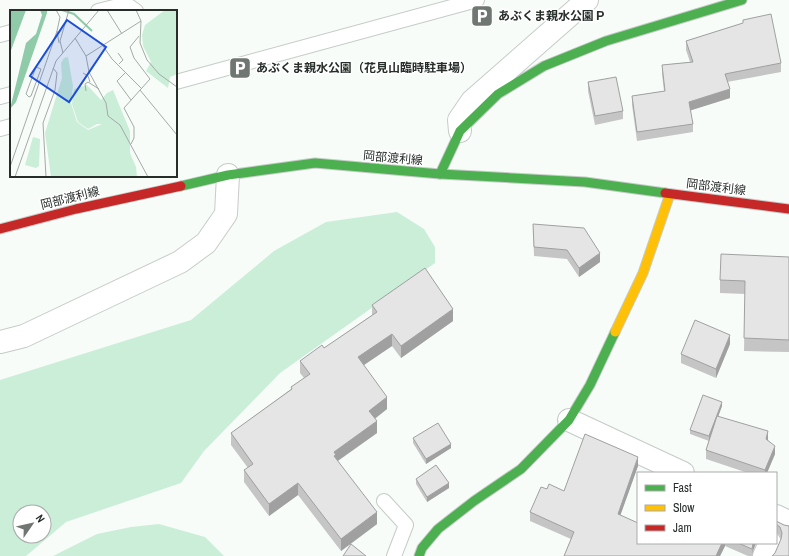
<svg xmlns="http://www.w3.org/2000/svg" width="789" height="556" viewBox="0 0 789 556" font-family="'Archivo Narrow','Noto Sans JP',sans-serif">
  <rect width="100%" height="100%" fill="#f7fcf9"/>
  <!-- green -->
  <g fill="#caeed8" fill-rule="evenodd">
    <path d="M397,212L424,229L435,247V263L280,373L204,451L181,483L66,522L26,556H0V380L191,320L274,251L326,222ZM20,512H44V536H20Z"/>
    <polygon points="159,524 205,537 224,556 53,556 97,534 131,527"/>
  </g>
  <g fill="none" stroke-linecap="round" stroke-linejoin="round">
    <!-- lane casing -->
    <g stroke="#c6cbc8" stroke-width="16">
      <g id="lane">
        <polyline points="98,11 126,4 136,11"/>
        <polyline points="0,35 11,32"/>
        <polyline points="176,82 477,0"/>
        <polyline points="0,97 11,94"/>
        <polyline points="0,129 11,126"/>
        <polyline points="384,501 406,525 394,556"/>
      </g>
    </g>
    <!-- street casing -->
    <g stroke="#c6cbc8" stroke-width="24">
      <g id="street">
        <polyline points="460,131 459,120 472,101 587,0"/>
        <polyline points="0,342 24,336 180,262 206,243 226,214 228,175"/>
        <polyline points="569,420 683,473"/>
        <polyline points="776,516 789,522"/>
        <polyline points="764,556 770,543"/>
      </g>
    </g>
    <!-- fast casing -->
    <g stroke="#c6cbc8" stroke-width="11">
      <g id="fast">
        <polyline points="440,174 460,131 498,94 544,66 606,41 742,0"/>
        <polyline points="181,186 228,175 315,163 440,174 585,182 665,193"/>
        <polyline points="419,556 422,548 438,529 474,501 521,469 569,420 590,385 615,332"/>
      </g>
    </g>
    <!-- slow casing -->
    <g stroke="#c6cbc8" stroke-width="11">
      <polyline id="slow" points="615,332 643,273 670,194"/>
    </g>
    <!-- jam casing -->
    <g stroke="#c6cbc8" stroke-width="11">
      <g id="jam">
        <polyline points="665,193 789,209"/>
        <polyline points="0,229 76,209 181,186"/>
      </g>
    </g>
    <!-- lane -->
    <use href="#lane" stroke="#fefffe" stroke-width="14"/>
    <!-- street -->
    <use href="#street" stroke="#fefffe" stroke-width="22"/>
    <!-- fast -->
    <use href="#fast" stroke="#4caf50" stroke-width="9"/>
    <!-- slow -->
    <use href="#slow" stroke="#ffc107" stroke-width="9"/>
    <!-- jam -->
    <use href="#jam" stroke="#c62828" stroke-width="9"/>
  </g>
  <!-- wall -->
  <g fill="#c5c5c6">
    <polygon points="743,20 781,63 781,72 727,82 730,98 690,110 693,124 693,132 637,141 632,105 632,96 664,91 662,74 662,65 690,62 686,50 686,41 743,23"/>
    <polygon points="588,82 623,111 623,119 595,125 588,91"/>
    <polygon points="533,224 600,262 579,277 567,259 534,256"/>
    <polygon points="789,257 789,352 744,351 745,294 720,293 720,280"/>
    <polygon points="372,305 453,321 401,358 392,346 364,365 387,409 375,419 377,433 338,461 377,524 341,551 298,495 269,516 244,482 244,470 248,468 231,445 231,433 291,389 291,387 304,378 300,373 300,361 324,348 372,315"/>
    <polygon points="730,344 716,378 681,363 681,354"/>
    <polygon points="722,406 718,417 768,440 775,454 767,473 748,473 706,459 706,450 709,441 690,434 690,430"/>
    <polygon points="413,438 451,448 426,464 413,443"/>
    <polygon points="638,466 620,515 638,543 756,543 753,551 752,556 748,556 725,546 720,556 564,556 571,539 530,521 530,512 547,489 564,491"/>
    <polygon points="416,479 449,488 427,502 416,484"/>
    <polygon points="776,521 784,525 789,526 775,553 781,539 780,536 776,532"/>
  </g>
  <!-- shaded-wall -->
  <g fill="#a0a0a1">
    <polygon points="730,89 730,98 689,111 689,102"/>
    <polygon points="600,253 600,262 579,277 579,268"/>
    <polygon points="453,309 453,321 401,358 401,346"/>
    <polygon points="392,334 392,346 358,369 358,357"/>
    <polygon points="730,335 730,344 716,378 716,369"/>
    <polygon points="387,397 387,409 369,423 369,411"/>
    <polygon points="722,402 722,406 709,441 709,436"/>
    <polygon points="377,421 377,433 336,462 334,468 334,452"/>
    <polygon points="768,431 768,440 766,448 766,439"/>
    <polygon points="451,444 451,448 426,464 426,459"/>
    <polygon points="775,446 775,454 767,473 765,473 765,470"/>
    <polygon points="638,457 638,466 618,522 618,514"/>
    <polygon points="298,483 298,495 269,516 269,504"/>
    <polygon points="449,483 449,488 427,502 427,497"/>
    <polygon points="377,512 377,524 341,551 341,539"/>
    <polygon points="722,543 725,543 725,546 720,556 716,556"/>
    <polygon points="753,543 756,543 753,551 752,556"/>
  </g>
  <!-- building -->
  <g fill="#e5e5e6" stroke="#a0a0a1">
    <polygon points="771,14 781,63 725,74 730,89 689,102 693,124 637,132 632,96 665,91 662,65 693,62 686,41 743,23 743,20"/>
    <polygon points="616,77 623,111 595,116 588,82"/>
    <polygon points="533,224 584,228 600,253 579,268 567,250 534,247"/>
    <polygon points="721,254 789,257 789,340 744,338 745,281 720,280"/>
    <polygon points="425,268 453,309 401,346 392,334 358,357 387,397 369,411 377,421 334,452 336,455 334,456 377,512 341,539 298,483 269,504 244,470 253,464 231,433 292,389 291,387 310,374 300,361 322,345 324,348 377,312 372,305"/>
    <polygon points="695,320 730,335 716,369 681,354"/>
    <polygon points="703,395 722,402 709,436 690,430"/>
    <polygon points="717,416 768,431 766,439 775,446 765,470 706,450"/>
    <polygon points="438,423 451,444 426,459 413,438"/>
    <polygon points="585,434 638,457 618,514 638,523 638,543 722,543 716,556 564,556 574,532 530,512 541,487 547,489 549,484 564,491"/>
    <polygon points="436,465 449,483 427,497 416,479"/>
    <polygon points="776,521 784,525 789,526 789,556 772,556 775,553 781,539 782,533 780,527 776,524"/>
    <polygon points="738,543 753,543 752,549"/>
    <polygon points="351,544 366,556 343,556"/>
  </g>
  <!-- icons -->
  <defs>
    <g id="parking-square" transform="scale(1.15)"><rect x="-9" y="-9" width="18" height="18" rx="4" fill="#707672" stroke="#fff"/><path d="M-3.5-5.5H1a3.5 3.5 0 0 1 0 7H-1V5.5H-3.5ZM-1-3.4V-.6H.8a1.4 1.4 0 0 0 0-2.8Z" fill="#fff"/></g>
  </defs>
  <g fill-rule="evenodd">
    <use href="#parking-square" x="482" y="16"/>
    <use href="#parking-square" x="240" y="68"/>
  </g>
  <g text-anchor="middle" stroke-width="3" stroke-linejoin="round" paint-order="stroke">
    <!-- poi labels -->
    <g font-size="12" font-weight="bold" fill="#272e2a" stroke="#fff" text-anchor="start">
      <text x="498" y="20">あぶくま親水公園Ｐ</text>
      <text x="256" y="72">あぶくま親水公園（花見山臨時駐車場）</text>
    </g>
    <!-- street labels -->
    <g font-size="12" fill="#272e2a" stroke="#fff">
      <text transform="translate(393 158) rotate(5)" y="4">岡部渡利線</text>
      <text transform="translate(716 187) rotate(7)" y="4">岡部渡利線</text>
      <text transform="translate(70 198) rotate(-14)" y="4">岡部渡利線</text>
    </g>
  </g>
  <!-- overview -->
  <g transform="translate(10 10)">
    <rect width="167" height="167" fill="#f7fcf9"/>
    <path d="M155,0H167V64L160,67L158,78L136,61L141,52L133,36L132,25L135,15ZM58,47L63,76L61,93L67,112L78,120L92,114H87L78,119L68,112L62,94L64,79L77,75L91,90L97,83L103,80L120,121V143L126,157L127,167H41L35,123L52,68L51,53L54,48ZM23,127L30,129L29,156L26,158L15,155Z" fill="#caeed8"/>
    <path d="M0,0H16L0,43ZM30,0H37V3L6,92L0,99L16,33L26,24L32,5Z" fill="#8fcba9"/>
    <path fill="none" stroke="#8fcba9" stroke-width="2" d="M52,0L64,4L82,21"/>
    <path fill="none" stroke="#a4aaa6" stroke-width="1" d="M97,0L112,24M126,0L131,11L130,33L137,50L149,64L167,77M47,21L49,33M65,28L76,46L79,62L96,93L98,106L110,115L138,167M93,36L102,49L131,78M53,43L50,31L59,0M108,43L113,50L109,54M76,46L131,11M26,57L31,59L21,86L19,87L16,84ZM116,62L107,71L121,90M73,63L78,66L80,72M130,80L167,125M76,81L75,74L78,72L89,79M121,134L124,128V117L114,98L140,69L124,48L120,37L129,26M0,157L47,21L50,7L46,0M5,167L46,51L89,0M36,167L33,113L45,80L47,63L43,58"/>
    <path fill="#1d4ed8" fill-opacity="0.15" stroke="#1d4ed8" stroke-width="2" d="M57,10L96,37L59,92L20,66Z"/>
    <rect width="167" height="167" fill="none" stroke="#272e2a" stroke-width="2"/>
  </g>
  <!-- legend -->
  <rect x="637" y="472" width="140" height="72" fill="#ffffff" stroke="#a9abaa"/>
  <rect x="645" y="485" width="20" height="6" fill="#4caf50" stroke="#a9abaa"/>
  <text x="673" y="492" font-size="12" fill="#272e2a">Fast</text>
  <rect x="645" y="505" width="20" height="6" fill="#ffc107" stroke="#a9abaa"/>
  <text x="673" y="512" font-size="12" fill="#272e2a">Slow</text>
  <rect x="645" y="525" width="20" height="6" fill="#c62828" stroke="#a9abaa"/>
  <text x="673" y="532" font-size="12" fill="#272e2a">Jam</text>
  <!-- north arrow -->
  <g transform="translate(32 524) rotate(56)"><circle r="19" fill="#ffffff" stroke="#a9abaa"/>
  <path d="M0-3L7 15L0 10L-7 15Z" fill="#707672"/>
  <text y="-6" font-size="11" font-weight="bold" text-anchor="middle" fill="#272e2a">N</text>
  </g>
</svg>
